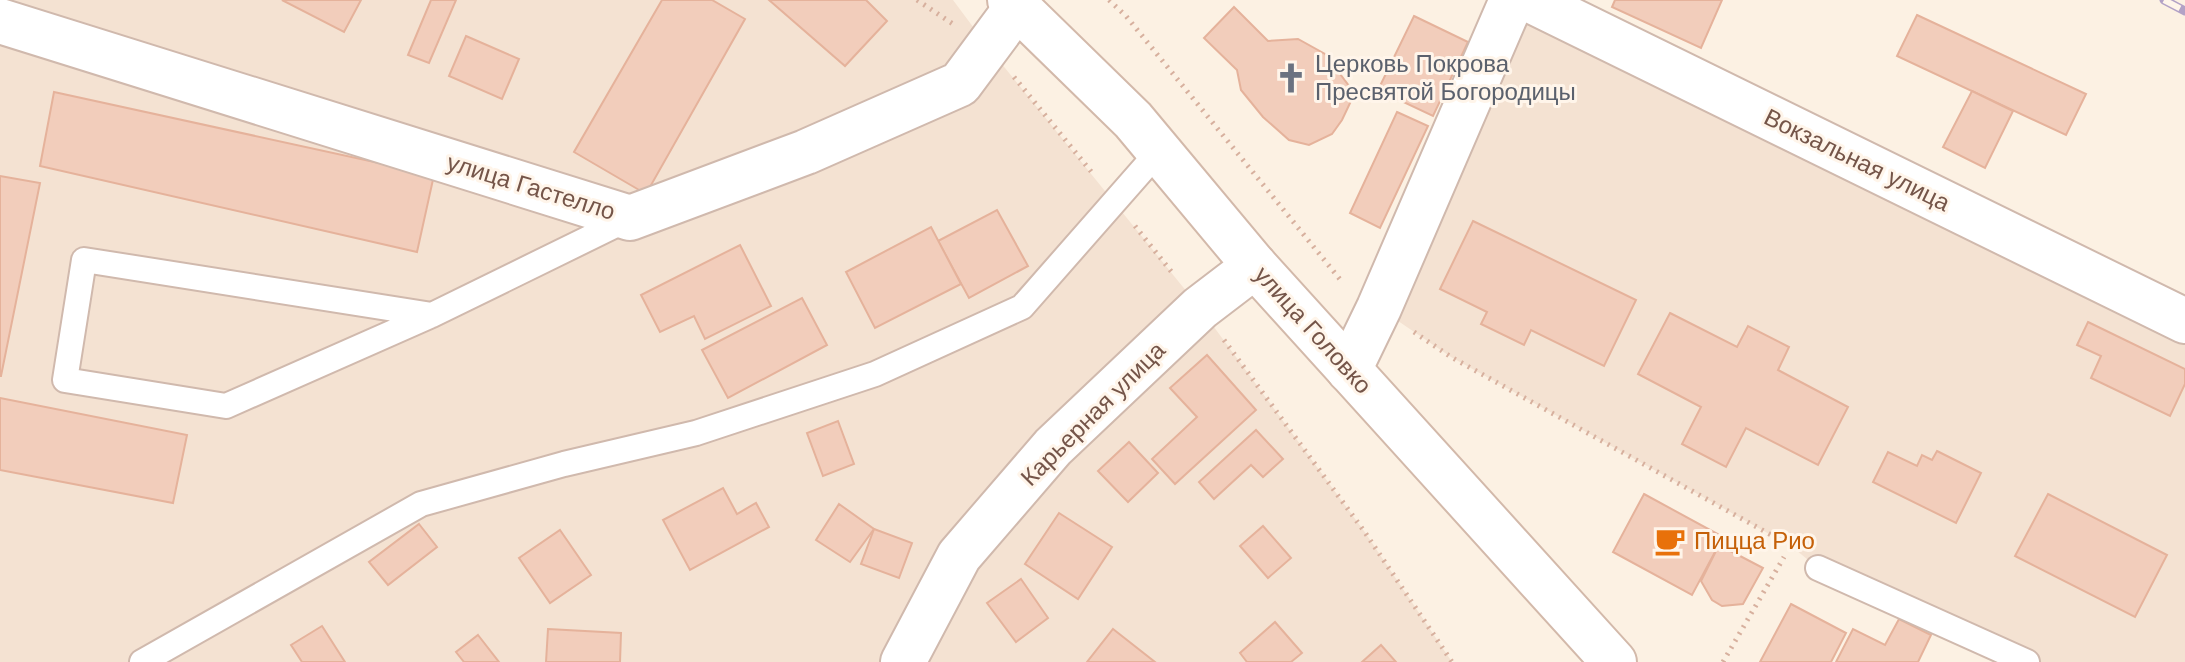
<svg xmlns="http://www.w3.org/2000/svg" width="2185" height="662" viewBox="0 0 2185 662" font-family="Helvetica,sans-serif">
  <rect width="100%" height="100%" fill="#fcf1e3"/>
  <!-- residential -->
  <g fill="#f4e2d2">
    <polygon points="0,0 953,0 988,47 1200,308 1364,531 1452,662 0,662"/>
    <polygon points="1512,0 2185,321 2185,662 2027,662 1818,568 1791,546 1451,357 1379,308"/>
  </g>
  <!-- building -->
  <g fill="#f2cdbb" stroke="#e5b29b" stroke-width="2">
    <polygon points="282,0 361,0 344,32"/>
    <polygon points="431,0 456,0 429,63 408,55"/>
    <polygon points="662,0 712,0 745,19 646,194 574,152"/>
    <polygon points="769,0 866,0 887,21 845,66"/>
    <polygon points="1615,0 1722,0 1701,48 1612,7"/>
    <polygon points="1234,7 1268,41 1298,39 1325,54 1349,86 1351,101 1342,120 1332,134 1309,145 1289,140 1263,117 1241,90 1237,70 1204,38"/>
    <polygon points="1917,15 2086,94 2066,135 1897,56"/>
    <polygon points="1414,16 1468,42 1433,116 1378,90"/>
    <polygon points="466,36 519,59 502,99 449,76"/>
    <polygon points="1972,91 2013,111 1985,168 1943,147"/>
    <polygon points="54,92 434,175 417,252 40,166"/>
    <polygon points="1397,112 1428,126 1380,228 1350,213"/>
    <polygon points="0,176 40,183 1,376 0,376"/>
    <polygon points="997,210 1028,266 969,298 938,241"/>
    <polygon points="1473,221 1636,300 1604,366 1531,330 1524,345 1481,324 1487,312 1440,289"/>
    <polygon points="931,227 961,284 875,328 846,272"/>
    <polygon points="740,245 771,306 705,339 694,316 660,332 641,295"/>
    <polygon points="802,298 827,345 728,398 702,350"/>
    <polygon points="1670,313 1737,347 1748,326 1789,347 1778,370 1848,407 1818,465 1746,428 1726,467 1682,444 1701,407 1638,374"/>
    <polygon points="2088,322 2185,369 2185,384 2170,416 2091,378 2101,356 2077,345"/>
    <polygon points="1207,355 1256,410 1175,484 1152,459 1197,417 1170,388"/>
    <polygon points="0,398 187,435 173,503 0,470"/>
    <polygon points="838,421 854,464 823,476 807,433"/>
    <polygon points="1256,430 1283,459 1263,477 1251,465 1214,499 1199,482"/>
    <polygon points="1129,442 1158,473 1128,502 1098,471"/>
    <polygon points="1937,451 1981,473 1956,523 1873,482 1888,452 1917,466 1922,455 1932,460"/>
    <polygon points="723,488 737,514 756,503 769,527 690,570 663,520"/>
    <polygon points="1644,494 1723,537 1692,595 1613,552"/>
    <polygon points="2048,494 2167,555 2135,617 2015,556"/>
    <polygon points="839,504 874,529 850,562 816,540"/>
    <polygon points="1059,513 1112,547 1078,599 1025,564"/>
    <polygon points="419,524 437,547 388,585 369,562"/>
    <polygon points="1263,526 1291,558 1268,578 1240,546"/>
    <polygon points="874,529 912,543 899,578 861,564"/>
    <polygon points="560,530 591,575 550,603 519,558"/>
    <polygon points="1719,545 1763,568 1743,604 1722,606 1712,600 1701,581"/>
    <polygon points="1021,579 1048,618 1016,642 987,603"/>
    <polygon points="1791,604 1846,633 1831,662 1760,662"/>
    <polygon points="1899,619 1931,635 1918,662 1836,662 1853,629 1885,645"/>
    <polygon points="1275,622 1302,653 1291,662 1247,662 1240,653"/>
    <polygon points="322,626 345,662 302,662 291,645"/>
    <polygon points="548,629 621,633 620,662 546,662"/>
    <polygon points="1113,629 1155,662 1087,662"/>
    <polygon points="478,635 499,662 464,662 456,652"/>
    <polygon points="1381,645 1396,662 1362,662"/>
  </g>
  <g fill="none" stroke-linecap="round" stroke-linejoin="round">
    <!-- service casing -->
    <g stroke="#d0b9ad" stroke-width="28">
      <g id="service">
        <polyline points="432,315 84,260 65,380 226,406 432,315 630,218"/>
        <polyline points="1818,568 2027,662"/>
        <polyline points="142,662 421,504 564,464 696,433 875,374 1022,307 1159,151"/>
      </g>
    </g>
    <!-- minor casing -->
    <g stroke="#d0b9ad" stroke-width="48">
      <g id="minor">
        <polyline points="1530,0 2185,321"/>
        <polyline points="0,21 630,218 806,152 960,84 1017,7"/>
        <polyline points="1349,370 1379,308 1512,0"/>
        <polyline points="903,662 959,556 1053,447 1200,308 1255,266"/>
      </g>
    </g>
    <!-- secondary casing -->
    <g stroke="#d3b9aa" stroke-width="48">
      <polyline id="secondary" points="1010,0 1133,120 1255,266 1614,662"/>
    </g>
    <!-- path -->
    <g stroke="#d7b09e" stroke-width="5" stroke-dasharray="2 6" stroke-linecap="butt">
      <polyline points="917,0 953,24"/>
      <polyline points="1109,0 1126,16 1343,283"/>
      <polyline points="1014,77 1094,175"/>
      <polyline points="1135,226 1174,275"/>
      <polyline points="1414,332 1451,357 1791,546 1790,549"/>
      <polyline points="1224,340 1364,531 1452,662"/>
      <polyline points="1723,662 1784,557"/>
    </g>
    <!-- service -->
    <use href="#service" stroke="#fff" stroke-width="24"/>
    <!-- minor -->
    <use href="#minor" stroke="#fff" stroke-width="44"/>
    <!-- secondary -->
    <use href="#secondary" stroke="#fff" stroke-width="44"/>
    <!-- rail casing -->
    <g stroke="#b3a2c6" stroke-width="9">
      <polyline id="rail" points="2164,0 2185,11"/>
    </g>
    <!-- rail -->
    <use href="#rail" stroke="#fff5ea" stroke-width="6" stroke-dasharray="18" stroke-linecap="butt"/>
  </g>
  <!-- icons -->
  <defs>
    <g id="church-bare" transform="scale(2.4)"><path d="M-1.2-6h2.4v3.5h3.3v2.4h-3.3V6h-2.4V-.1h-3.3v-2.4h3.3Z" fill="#6b7280" stroke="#fff5ea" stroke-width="2.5" paint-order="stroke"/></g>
    <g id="cafe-bare" transform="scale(2.4)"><path d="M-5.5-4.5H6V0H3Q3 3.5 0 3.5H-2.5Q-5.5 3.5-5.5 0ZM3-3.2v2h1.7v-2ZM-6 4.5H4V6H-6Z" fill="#e8710a" stroke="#fff5ea" stroke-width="2.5" paint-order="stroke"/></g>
  </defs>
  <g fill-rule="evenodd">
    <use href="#church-bare" x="1291" y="78"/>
    <use href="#cafe-bare" x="1670" y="541"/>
  </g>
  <g text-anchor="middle" stroke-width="6" stroke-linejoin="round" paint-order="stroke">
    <!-- worship labels -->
    <g font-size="24" fill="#5b616d" stroke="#fff5ea" text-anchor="start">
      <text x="1315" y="72">Церковь Покрова<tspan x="1315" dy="28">Пресвятой Богородицы</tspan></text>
    </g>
    <!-- street labels -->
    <g font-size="24" fill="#755549" stroke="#fff5ea">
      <text transform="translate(1857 160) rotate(26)" y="8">Вокзальная улица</text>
      <text transform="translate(531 187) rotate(17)" y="8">улица Гастелло</text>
      <text transform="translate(1313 330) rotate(48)" y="8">улица Головко</text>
      <text transform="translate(1093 414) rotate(-45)" y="8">Карьерная улица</text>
    </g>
    <!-- food labels -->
    <g font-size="24" fill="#c56008" stroke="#fff5ea" text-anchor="start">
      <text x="1694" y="549">Пицца Рио</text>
    </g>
  </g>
</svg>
